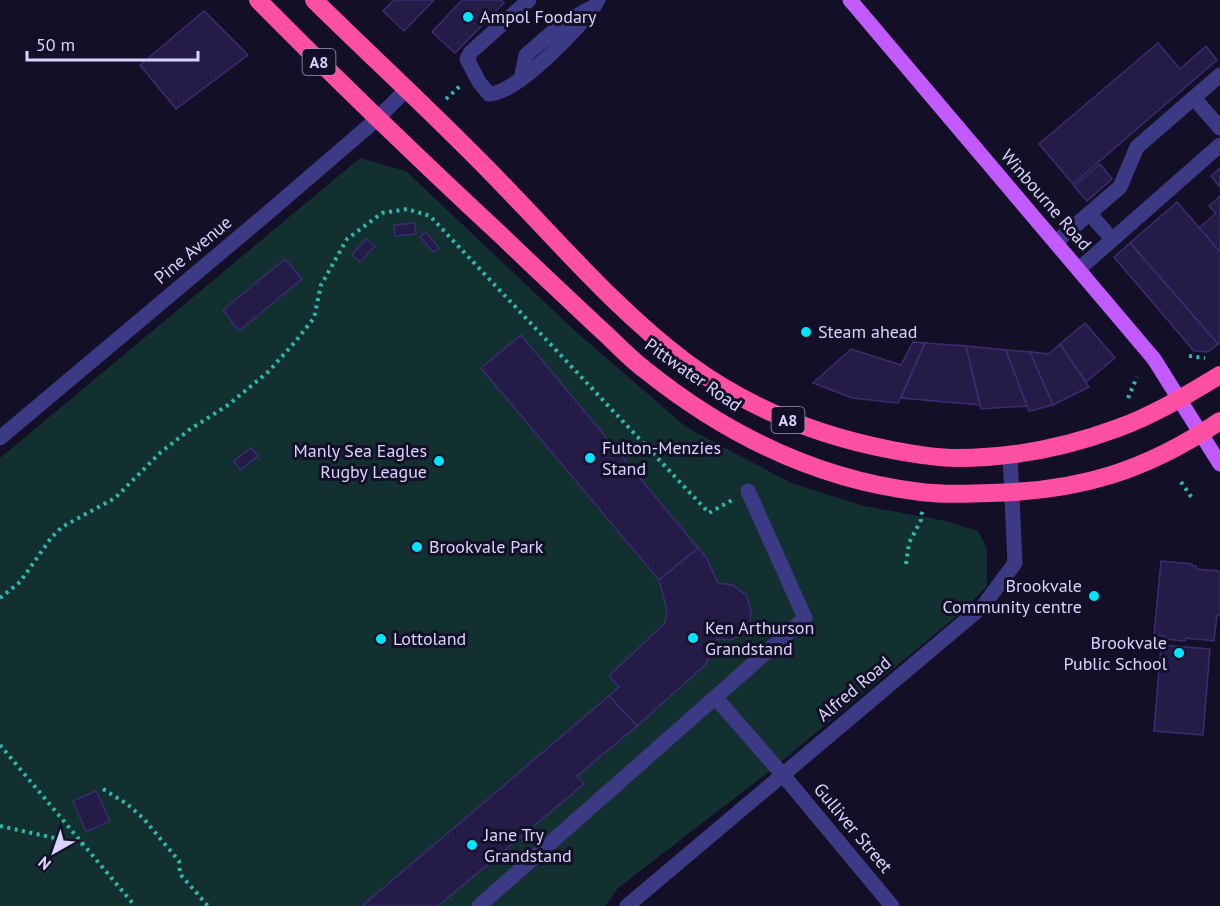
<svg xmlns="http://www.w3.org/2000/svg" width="1220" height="906" viewBox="0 0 1220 906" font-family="'PT Sans',sans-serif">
  <rect width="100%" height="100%" fill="#130f26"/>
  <!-- green -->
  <polygon fill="#12302f" points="360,158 406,171 573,329 686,427 791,483 864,506 946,521 978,531 987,548 987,586 964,610 770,771 618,888 605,906 0,906 0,458"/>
  <!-- building -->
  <g fill="#241b47" stroke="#3b2d73" stroke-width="1.5">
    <polygon points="394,0 434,0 404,31 383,11"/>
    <polygon points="462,0 501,0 504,3 455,53 432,32"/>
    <polygon points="204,11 248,55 176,109 140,65"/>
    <polygon points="1158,43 1180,69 1206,46 1217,60 1073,184 1039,144"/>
    <polygon points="1100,164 1112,179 1087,201 1074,186"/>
    <polygon points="1220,168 1220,187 1211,176"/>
    <polygon points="1220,196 1220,252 1199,228 1216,213 1209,206"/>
    <polygon points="1177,202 1220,252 1220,342 1218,344 1130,243"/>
    <polygon points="415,223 416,234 395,236 394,225"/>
    <polygon points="426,232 439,248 433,252 420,237"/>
    <polygon points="366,239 375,246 360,262 352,255"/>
    <polygon points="1130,243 1218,344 1208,352 1194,351 1114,257"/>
    <polygon points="285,259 302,279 239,331 223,310"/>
    <polygon points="1085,323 1115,358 1086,382 1060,344"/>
    <polygon points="521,335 698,548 659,580 481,368"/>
    <polygon points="913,342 925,343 898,403 852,398 813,383 851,349 901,365"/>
    <polygon points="925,343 966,346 980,405 901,398"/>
    <polygon points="1060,344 1089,387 1053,405 1030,352 1049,354"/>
    <polygon points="966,346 1006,350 1027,406 981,409"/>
    <polygon points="1006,350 1030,352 1053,405 1029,411"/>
    <polygon points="251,448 258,456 240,470 234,461"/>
    <polygon points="698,548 706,557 718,583 733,585 747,596 751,613 750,622 739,636 731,640 717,639 706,664 637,726 609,696 619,687 609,676 665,623 667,610 659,580"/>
    <polygon points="1161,561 1192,564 1192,566 1196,566 1196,569 1220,571 1220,615 1217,615 1214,641 1186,638 1185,641 1165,639 1165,636 1154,635"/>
    <polygon points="1161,645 1210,649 1203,735 1154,731"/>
    <polygon points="609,696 637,726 577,776 584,784 438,906 362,906"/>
    <polygon points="96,791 110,821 86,832 73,801"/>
  </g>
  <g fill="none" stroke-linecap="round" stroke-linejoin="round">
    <!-- path -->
    <g stroke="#2fb8b0" stroke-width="4" stroke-dasharray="3 4.5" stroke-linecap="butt">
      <polyline points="446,99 460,86"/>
      <polyline points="1189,356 1205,358"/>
      <polyline points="1128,398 1137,377"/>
      <polyline points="1181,482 1192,498"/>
      <polyline points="906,564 909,543 921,520 922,511"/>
      <polyline points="0,598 20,582 51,538 62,527 115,498 160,453 189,430 228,405 268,372 295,342 314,318 321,285 347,239 382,213 407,209 430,216 709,513 734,499"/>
      <polyline points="0,745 135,906"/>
      <polyline points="103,789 127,804 143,818 179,861 180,874 208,906"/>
      <polyline points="0,826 82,844"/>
    </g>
    <!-- minor -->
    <g stroke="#3d3a85" stroke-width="15">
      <path d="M529,0L471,52L467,59L479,82L489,94C515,95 585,24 598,0"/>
      <polyline points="521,79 526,55 562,24 589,9"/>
      <polyline points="1194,98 1220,128"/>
      <polyline points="1089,213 1112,239"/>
      <polyline points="1056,242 1120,187 1137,147 1220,75"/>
      <polyline points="1079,269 1220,145"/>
      <polyline points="0,438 263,217 377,119 407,89"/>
      <polyline points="716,698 783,775 892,906"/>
      <polyline points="479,906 805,618 748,491"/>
      <polyline points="627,906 983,606 1015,563 1010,455"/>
    </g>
    <!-- major -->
    <polyline stroke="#c25bff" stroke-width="15" points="850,0 1154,359 1220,464"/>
    <!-- highway -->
    <g stroke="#ff4fa3" stroke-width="18">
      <path d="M258,0C338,81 420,160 504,238C535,268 566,297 597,326C613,340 627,356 644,369C726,435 817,480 921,492C945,495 968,494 991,493C1080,491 1146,471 1220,421"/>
      <path d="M314,0C378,63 444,123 506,188C564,248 620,313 687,363C748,408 818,436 892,450C913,454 935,458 957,458C1011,458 1067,447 1118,428C1154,415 1187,395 1220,375"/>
    </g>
  </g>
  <!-- markers -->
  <g fill="#00e5ff" stroke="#130f26" stroke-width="2">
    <circle cx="468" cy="17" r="6"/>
    <circle cx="806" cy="332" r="6"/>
    <circle cx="590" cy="458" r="6"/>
    <circle cx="439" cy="461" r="6"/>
    <circle cx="417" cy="547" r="6"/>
    <circle cx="1094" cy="596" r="6"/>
    <circle cx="693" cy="638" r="6"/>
    <circle cx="381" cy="639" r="6"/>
    <circle cx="1179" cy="653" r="6"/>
    <circle cx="472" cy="845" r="6"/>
  </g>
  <g text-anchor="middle" stroke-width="6" stroke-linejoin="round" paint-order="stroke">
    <!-- shield labels -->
    <g fill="#130f26" stroke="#9e99be" stroke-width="1.5">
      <rect x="302.5" y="49" width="33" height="26" rx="4.5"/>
      <rect x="771.5" y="407" width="33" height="26" rx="4.5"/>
    </g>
    <g font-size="16" font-weight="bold" fill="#d9d4ff">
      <text x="319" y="68">A8</text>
      <text x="788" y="426">A8</text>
    </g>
    <!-- poi labels -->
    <g font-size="18" fill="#d9d4ff" stroke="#130f26" text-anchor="start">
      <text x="480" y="23">Ampol Foodary</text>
      <text x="818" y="338">Steam ahead</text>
      <text x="602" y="454">Fulton-Menzies<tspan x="602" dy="21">Stand</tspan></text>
      <text x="427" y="457" text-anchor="end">Manly Sea Eagles<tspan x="427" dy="21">Rugby League</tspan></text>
      <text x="429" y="553">Brookvale Park</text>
      <text x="1082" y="592" text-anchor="end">Brookvale<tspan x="1082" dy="21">Community centre</tspan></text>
      <text x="705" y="634">Ken Arthurson<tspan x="705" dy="21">Grandstand</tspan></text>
      <text x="393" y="645">Lottoland</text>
      <text x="1167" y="649" text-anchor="end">Brookvale<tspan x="1167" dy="21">Public School</tspan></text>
      <text x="484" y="841">Jane Try<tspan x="484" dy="21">Grandstand</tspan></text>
    </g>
    <!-- street labels -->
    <g font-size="18" fill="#d9d4ff" stroke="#130f26">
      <text transform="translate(1046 200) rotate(49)" y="6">Winbourne Road</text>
      <text transform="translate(193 250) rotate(-40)" y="6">Pine Avenue</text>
      <text transform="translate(693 375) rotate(35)" y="6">Pittwater Road</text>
      <text transform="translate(854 689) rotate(-40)" y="6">Alfred Road</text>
      <text transform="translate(853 828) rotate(50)" y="6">Gulliver Street</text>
    </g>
  </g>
  <!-- north arrow -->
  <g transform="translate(54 852) rotate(220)" stroke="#130f26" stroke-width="4.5" paint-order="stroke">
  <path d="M0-4.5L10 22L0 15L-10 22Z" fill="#d9d4ff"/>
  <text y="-9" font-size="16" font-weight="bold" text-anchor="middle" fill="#d9d4ff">N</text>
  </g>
  <!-- scale -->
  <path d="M27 51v9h171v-9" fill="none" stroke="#d9d4ff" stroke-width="3"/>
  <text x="36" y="51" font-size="18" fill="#d9d4ff" stroke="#130f26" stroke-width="4.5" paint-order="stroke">50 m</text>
</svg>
